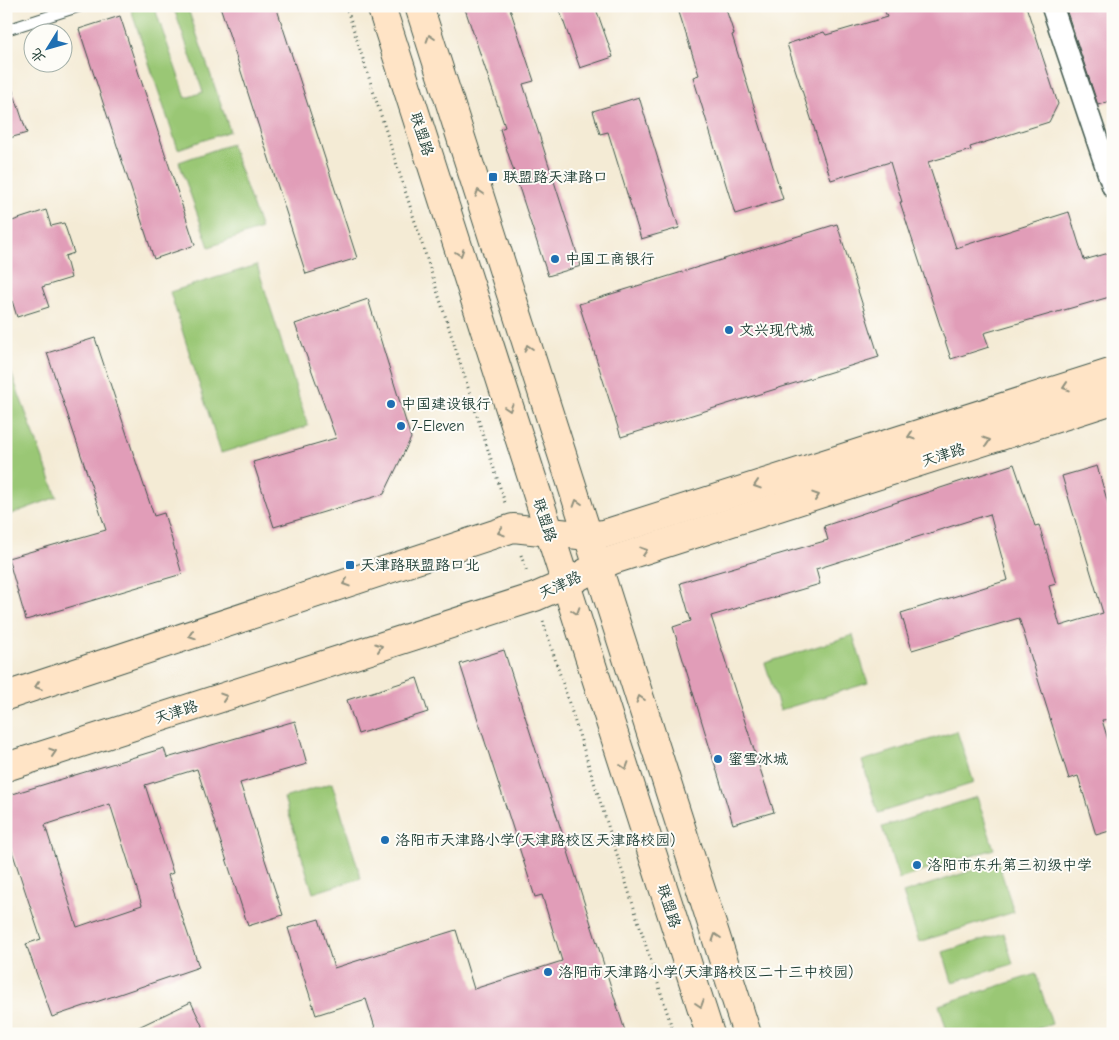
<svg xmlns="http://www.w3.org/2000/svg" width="1119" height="1040" viewBox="0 0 1119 1040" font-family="'Comic Neue','LXGW WenKai TC',sans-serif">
  <rect width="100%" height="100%" fill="#fdfcf7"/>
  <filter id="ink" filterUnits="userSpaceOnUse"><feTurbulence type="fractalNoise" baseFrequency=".02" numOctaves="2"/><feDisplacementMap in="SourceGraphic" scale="10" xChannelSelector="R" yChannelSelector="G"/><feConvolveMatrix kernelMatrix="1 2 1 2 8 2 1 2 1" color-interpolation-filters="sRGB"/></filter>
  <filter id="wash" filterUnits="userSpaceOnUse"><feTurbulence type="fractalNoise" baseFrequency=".0096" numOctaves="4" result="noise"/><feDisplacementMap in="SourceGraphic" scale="20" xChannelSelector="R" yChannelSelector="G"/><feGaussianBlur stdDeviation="1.12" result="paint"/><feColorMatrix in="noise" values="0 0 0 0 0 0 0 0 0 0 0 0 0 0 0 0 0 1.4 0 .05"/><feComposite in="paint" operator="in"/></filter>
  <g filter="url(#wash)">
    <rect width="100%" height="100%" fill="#f4ebd5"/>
    <!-- green -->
    <g fill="#9ac774" stroke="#5c8254">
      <polygon points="140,6 154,6 186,98 203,92 173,6 187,6 230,131 178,149 131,10"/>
      <polygon points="231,144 261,229 209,247 179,162"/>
      <polygon points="257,265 308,426 221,453 170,292"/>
      <polygon points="6,359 57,497 6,516"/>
      <polygon points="853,635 868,683 780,710 765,663"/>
      <polygon points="957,731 974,783 878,813 862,761"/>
      <polygon points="332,783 361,878 313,893 284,798"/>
      <polygon points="977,797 994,849 899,879 882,827"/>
      <polygon points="998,862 1014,912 919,942 903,893"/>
      <polygon points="1004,933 1013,964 952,982 943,952"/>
      <polygon points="1036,974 1052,1024 1022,1034 948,1034 939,1005"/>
    </g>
    <g id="blocks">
      <!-- building -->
      <g fill="#e19db8" fill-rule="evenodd">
        <polygon points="220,6 276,6 357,258 306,274"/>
        <polygon points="464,6 509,6 534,81 523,84 581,266 548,276 500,129 505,127"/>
        <polygon points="558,6 595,6 613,57 580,68"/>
        <polygon points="677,6 725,6 734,34 732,35 783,199 735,214 693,77 699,75"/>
        <polygon points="883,6 1026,6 1058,104 1049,122 970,147 971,150 928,162 956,248 1069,212 1084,260 1109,253 1113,267 1113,296 984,333 989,347 951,359 900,202 902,202 890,162 831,180 787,44 824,32 826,35 887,17"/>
        <polygon points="1065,6 1113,6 1113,100 1098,105"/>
        <polygon points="120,16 195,245 154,259 79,29"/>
        <polygon points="10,82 27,133 6,139 6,83"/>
        <polygon points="639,97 679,228 641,239 608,132 600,134 593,111"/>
        <polygon points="46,210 51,226 64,223 74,253 65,256 71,278 42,287 49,307 17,317 10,294 6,295 6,223"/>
        <polygon points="837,224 879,357 621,437 579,304"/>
        <polygon points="368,299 411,438 384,494 274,527 253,462 336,438 295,324"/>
        <polygon points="95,338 154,516 164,513 182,574 26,620 8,558 106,530 47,353"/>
        <polygon points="1014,464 1035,526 1039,525 1056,584 1049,586 1060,626 1103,613 1062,476 1097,466 1113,520 1113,719 1102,720 1113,756 1113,830 1096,835 1078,776 1069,779 1019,618 912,650 901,613 1008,580 990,514 816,569 820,584 711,616 774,812 733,824 673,627 691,621 680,583 828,540 824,526"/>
        <polygon points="504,650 626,1034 377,1034 366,999 316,1015 288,928 319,919 334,968 456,930 474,989 562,961 542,895 535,897 460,664"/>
        <polygon points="417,678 428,712 358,734 347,700"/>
        <path d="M295,721L307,764L240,783L283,915L248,926L197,769L145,785L173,873L168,875L199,967L52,1017L26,944L41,939L6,833V796L164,748L167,758ZM110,804L142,905L77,927L45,825Z"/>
        <polygon points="191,1002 206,1034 124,1034"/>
      </g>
    </g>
  </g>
  <g filter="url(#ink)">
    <use href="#blocks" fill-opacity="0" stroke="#3f574c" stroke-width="1"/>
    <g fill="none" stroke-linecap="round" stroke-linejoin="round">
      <!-- lane casing -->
      <g stroke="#3f574c" stroke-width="12">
        <polyline id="lane" points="6,30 81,6"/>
      </g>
      <!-- street casing -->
      <g stroke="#3f574c" stroke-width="24">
        <polyline id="street" points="1052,6 1113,187"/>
      </g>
      <!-- secondary casing -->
      <g stroke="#3f574c" stroke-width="30">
        <g id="secondary">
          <polyline points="381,6 710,1034"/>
          <polyline points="419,6 747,1034"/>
          <polyline points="6,696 513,528 588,536 604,534 1113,372"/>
          <polyline points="6,767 535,597 567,583 598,566 613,560 1113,400"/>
        </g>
      </g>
      <!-- path -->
      <g stroke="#3f574c" stroke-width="3" stroke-dasharray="1 4" stroke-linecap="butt">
        <polyline points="346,6 505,503"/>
        <polyline points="521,555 527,572"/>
        <polyline points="543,621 674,1034"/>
      </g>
      <!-- lane -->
      <use href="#lane" stroke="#fff" stroke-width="10"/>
      <!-- street -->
      <use href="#street" stroke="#fff" stroke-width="21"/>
      <!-- secondary -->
      <use href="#secondary" stroke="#ffe4c6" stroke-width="28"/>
    </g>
    <!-- one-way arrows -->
    <defs><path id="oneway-chevron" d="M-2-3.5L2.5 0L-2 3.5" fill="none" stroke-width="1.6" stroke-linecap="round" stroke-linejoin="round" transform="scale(1.25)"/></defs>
    <g stroke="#8f907d">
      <use href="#oneway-chevron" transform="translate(430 38) rotate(-108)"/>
      <use href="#oneway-chevron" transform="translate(479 193) rotate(-108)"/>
      <use href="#oneway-chevron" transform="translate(460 253) rotate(72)"/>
      <use href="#oneway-chevron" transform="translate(528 348) rotate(-108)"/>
      <use href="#oneway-chevron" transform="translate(1066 387) rotate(162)"/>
      <use href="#oneway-chevron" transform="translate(509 408) rotate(72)"/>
      <use href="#oneway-chevron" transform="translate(911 436) rotate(162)"/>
      <use href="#oneway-chevron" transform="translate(987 441) rotate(-18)"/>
      <use href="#oneway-chevron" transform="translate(757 485) rotate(162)"/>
      <use href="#oneway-chevron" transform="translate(816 496) rotate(-18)"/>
      <use href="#oneway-chevron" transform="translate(577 503) rotate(-108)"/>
      <use href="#oneway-chevron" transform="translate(501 532) rotate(162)"/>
      <use href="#oneway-chevron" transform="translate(644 551) rotate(-18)"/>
      <use href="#oneway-chevron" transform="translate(346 583) rotate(162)"/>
      <use href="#oneway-chevron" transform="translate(576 611) rotate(72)"/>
      <use href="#oneway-chevron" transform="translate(192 635) rotate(162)"/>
      <use href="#oneway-chevron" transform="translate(379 647) rotate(-18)"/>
      <use href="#oneway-chevron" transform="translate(38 686) rotate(162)"/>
      <use href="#oneway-chevron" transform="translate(224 697) rotate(-18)"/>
      <use href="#oneway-chevron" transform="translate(640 699) rotate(-108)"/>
      <use href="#oneway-chevron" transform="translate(53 752) rotate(-18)"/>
      <use href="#oneway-chevron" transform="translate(625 766) rotate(72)"/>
      <use href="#oneway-chevron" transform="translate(716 937) rotate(-108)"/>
      <use href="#oneway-chevron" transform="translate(700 1004) rotate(72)"/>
    </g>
  </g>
  <!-- markers -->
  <g fill="#1f6fb2" stroke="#fdfcf7" stroke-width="2">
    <rect x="488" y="172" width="10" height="10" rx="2.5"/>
    <circle cx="555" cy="259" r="5"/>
    <circle cx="729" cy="330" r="5"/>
    <circle cx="391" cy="404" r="5"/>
    <circle cx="401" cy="426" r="5"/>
    <rect x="345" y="560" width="10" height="10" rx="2.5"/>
    <circle cx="718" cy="759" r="5"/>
    <circle cx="385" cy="840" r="5"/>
    <circle cx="917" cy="865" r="5"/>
    <circle cx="548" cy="972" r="5"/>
  </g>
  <g text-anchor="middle" stroke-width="4" stroke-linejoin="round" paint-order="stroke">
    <!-- street labels -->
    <g font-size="15" fill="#1f3d34" stroke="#fdfcf7">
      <text transform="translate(422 134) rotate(72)" y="5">联盟路</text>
      <text transform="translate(943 455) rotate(-18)" y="5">天津路</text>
      <text transform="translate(545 520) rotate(72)" y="5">联盟路</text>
      <text transform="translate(560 585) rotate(-25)" y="5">天津路</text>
      <text transform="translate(176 712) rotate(-18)" y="5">天津路</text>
      <text transform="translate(669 906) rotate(72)" y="5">联盟路</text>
    </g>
    <!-- poi labels -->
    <g font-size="15" fill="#1f3d34" stroke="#fdfcf7" text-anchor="start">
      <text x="503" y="182">联盟路天津路口</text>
      <text x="565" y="264">中国工商银行</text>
      <text x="739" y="335">文兴现代城</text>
      <text x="401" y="409">中国建设银行</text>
      <text x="411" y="431">7-Eleven</text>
      <text x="360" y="570">天津路联盟路口北</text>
      <text x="728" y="764">蜜雪冰城</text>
      <text x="395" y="845">洛阳市天津路小学(天津路校区天津路校园)</text>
      <text x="927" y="870">洛阳市东升第三初级中学</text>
      <text x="558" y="977">洛阳市天津路小学(天津路校区二十三中校园)</text>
    </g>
  </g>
  <!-- margin -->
  <rect width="1119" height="1040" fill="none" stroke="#fdfcf7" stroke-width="25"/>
  <!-- north arrow -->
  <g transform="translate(48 48) rotate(233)"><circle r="24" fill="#fdfcf7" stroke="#a4b0a9"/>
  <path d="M0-4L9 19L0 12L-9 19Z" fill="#1f6fb2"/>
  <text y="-8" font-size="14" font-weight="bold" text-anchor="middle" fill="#1f3d34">北</text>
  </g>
</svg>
